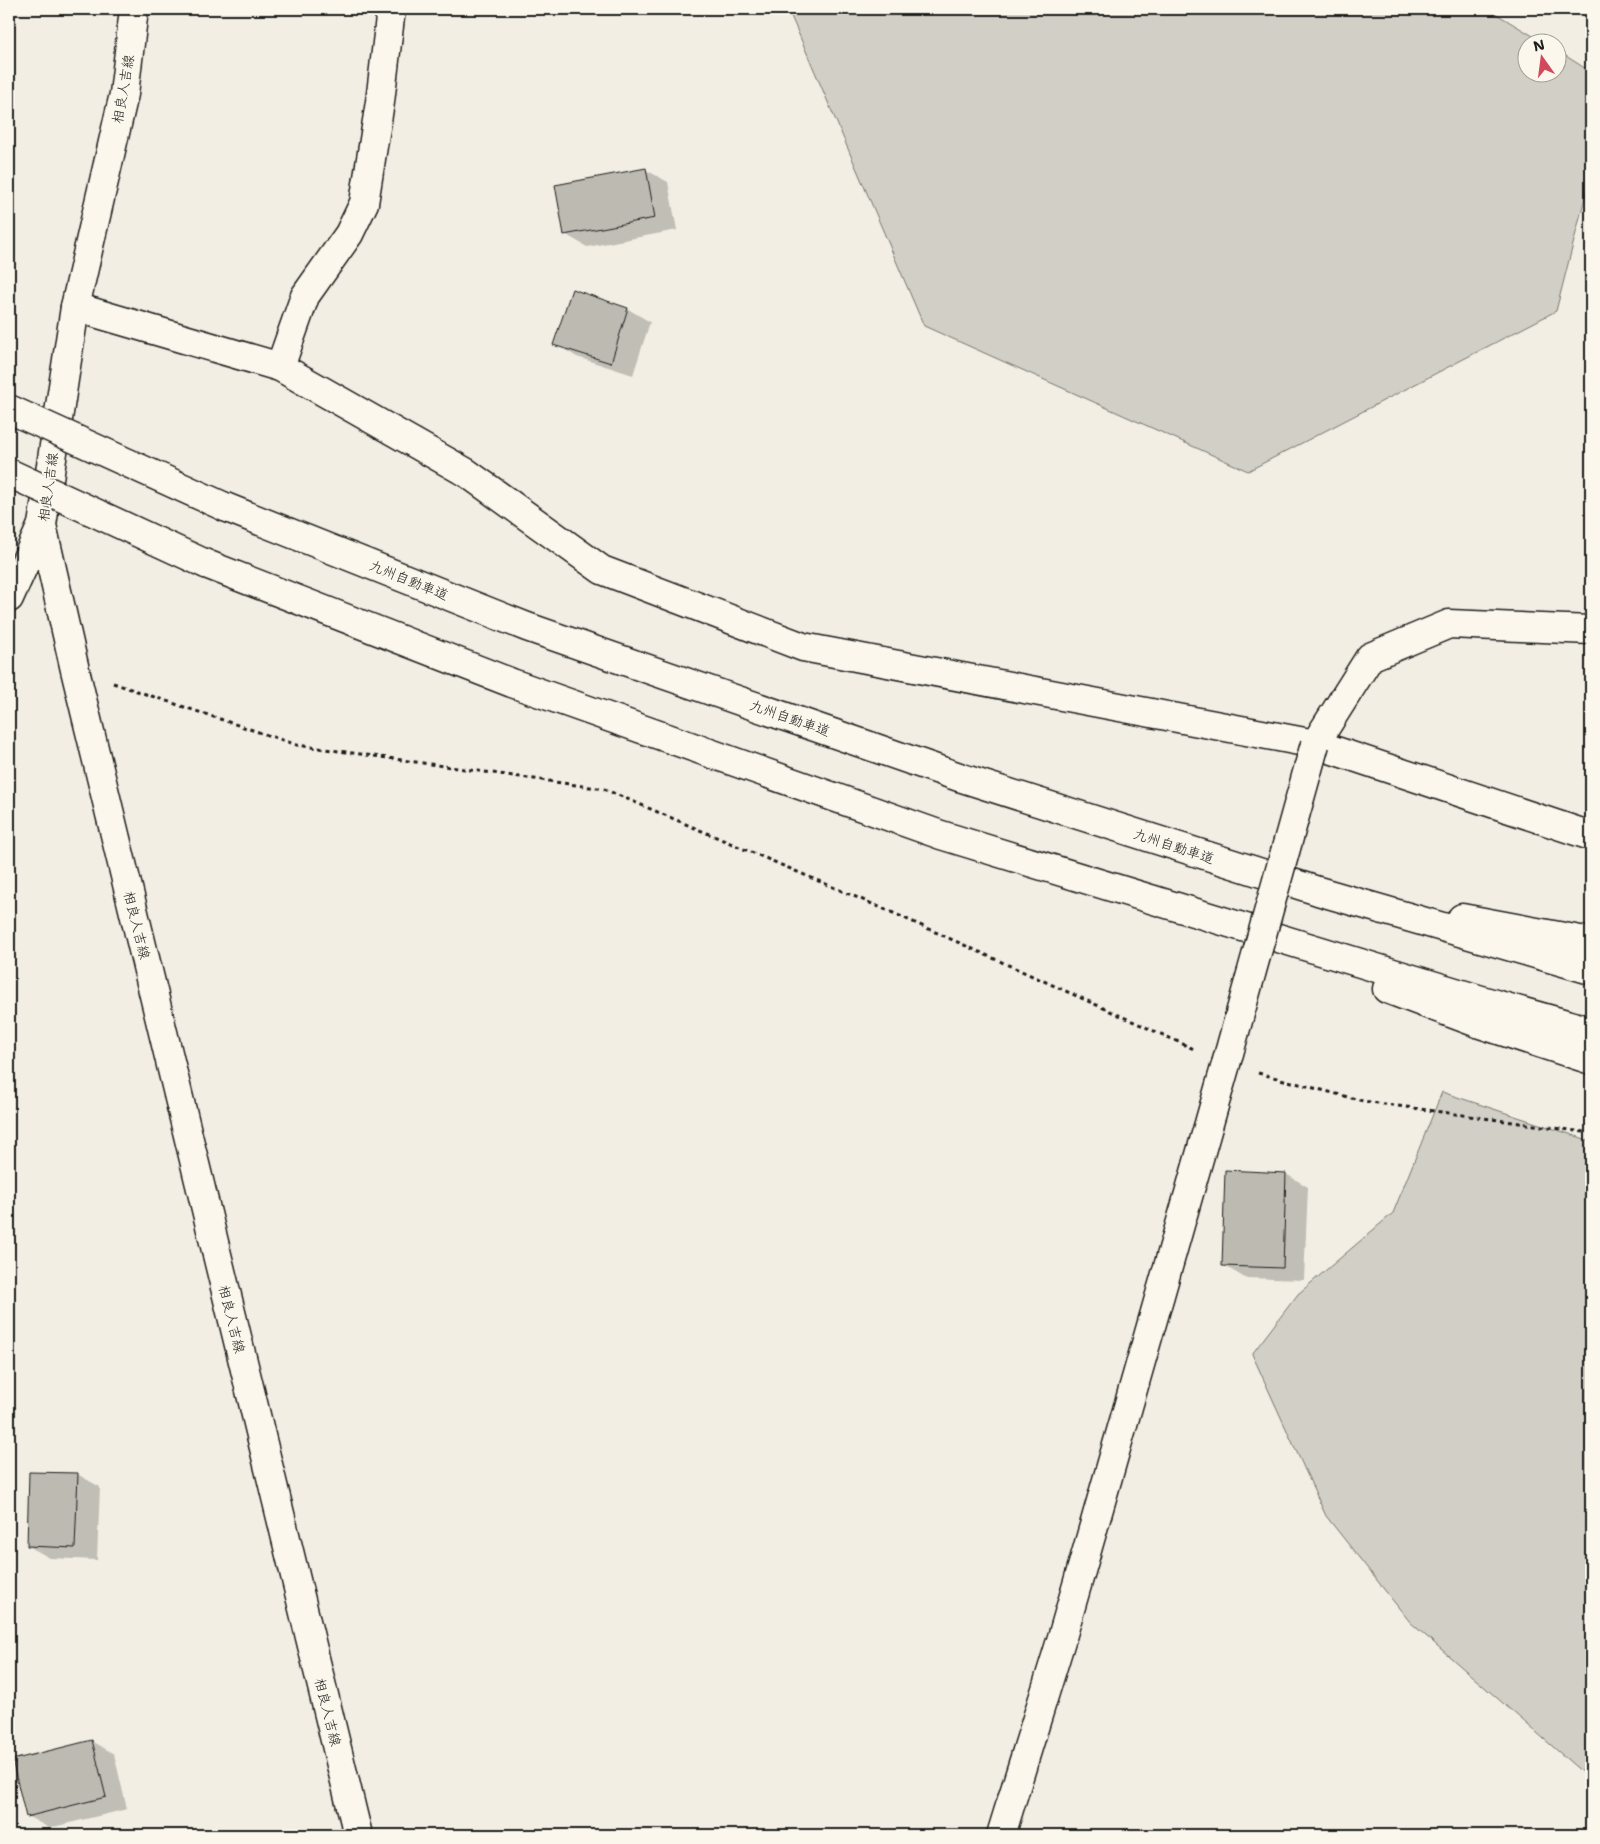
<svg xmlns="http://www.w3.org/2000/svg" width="1600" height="1844" viewBox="0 0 1600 1844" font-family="'Shantell Sans','Klee One',sans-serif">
  <rect width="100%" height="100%" fill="#f2eee4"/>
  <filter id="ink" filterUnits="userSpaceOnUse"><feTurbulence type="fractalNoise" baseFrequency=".02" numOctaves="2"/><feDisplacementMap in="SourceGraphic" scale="10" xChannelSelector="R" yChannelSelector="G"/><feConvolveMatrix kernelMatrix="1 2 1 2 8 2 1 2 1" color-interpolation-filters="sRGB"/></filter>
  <g filter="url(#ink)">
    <!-- green -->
    <g fill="#d2cfc6" stroke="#777671">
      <polygon points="788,9 1488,9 1543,42 1528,42 1528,72 1558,72 1558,51 1591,72 1591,174 1556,311 1248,471 924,326"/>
      <polygon points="1442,1092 1591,1141 1591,1780 1410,1622 1326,1516 1252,1354 1298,1294 1393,1213"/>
    </g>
    <!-- shadow -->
    <g fill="#0003">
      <polygon points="646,170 668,182 677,230 587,247 565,234"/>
      <polygon points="573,291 628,309 650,322 633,375 577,357 555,344"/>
      <polygon points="1286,1174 1308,1187 1304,1280 1245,1278 1223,1265"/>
      <polygon points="77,1474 100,1487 97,1560 50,1558 28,1546"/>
      <polygon points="91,1741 114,1754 127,1809 49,1828 27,1816"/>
    </g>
    <!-- building -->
    <g fill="#bdbab1" stroke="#1c1c1c">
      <polygon points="646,168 655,218 564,235 555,185"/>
      <polygon points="572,289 628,308 611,363 553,345"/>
      <polygon points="1225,1170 1286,1173 1283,1268 1222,1266"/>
      <polygon points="29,1472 78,1473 75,1548 27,1546"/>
      <polygon points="92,1740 106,1797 26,1817 12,1760"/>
    </g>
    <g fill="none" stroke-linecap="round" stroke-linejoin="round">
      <!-- street casing -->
      <g stroke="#1c1c1c" stroke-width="31">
        <g id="street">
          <polyline points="75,307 280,367 467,473 602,570 803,647 1315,744 1591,836"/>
          <polyline points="280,367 305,296 349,234 364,203 380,102 391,9"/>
          <polyline points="9,598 42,525"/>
          <polyline points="1001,1835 1063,1634 1226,1064"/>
        </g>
      </g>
      <!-- secondary casing -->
      <g stroke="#1c1c1c" stroke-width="31">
        <g id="secondary">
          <polyline points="134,9 124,94 75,307 42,525 75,670 358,1835"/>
          <polyline points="1315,744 1370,657 1449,624 1591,630"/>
        </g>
      </g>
      <!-- highway casing -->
      <g stroke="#1c1c1c" stroke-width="31">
        <g id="highway">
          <polyline points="225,507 527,627 962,778 1318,891 1591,970"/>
          <polyline points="206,564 512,683 941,835 1488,1002 1591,1031"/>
          <polyline points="1462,918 1591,942"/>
          <polyline points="1387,989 1480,1024 1591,1060"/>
        </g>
      </g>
      <!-- path -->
      <g stroke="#1c1c1c" stroke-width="3" stroke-dasharray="4 4" stroke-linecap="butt">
        <polyline points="113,683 297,745 604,789 891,912 1194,1049"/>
        <polyline points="1258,1073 1363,1101 1591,1133"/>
      </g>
      <!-- street -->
      <use href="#street" stroke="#fbf7ec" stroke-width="28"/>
      <!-- secondary -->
      <use href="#secondary" stroke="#fbf7ec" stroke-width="28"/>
      <!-- highway -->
      <use href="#highway" stroke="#fbf7ec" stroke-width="28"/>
      <!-- street-bridge casing -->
      <g stroke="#1c1c1c" stroke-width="31" stroke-linecap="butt">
        <polyline id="street-bridge" points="1226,1064 1315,744"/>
      </g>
      <!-- highway-bridge casing -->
      <g stroke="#1c1c1c" stroke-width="31" stroke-linecap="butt">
        <g id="highway-bridge">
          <polyline points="9,409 225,507"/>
          <polyline points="9,473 206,564"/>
        </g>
      </g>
      <!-- street-bridge -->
      <use href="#street-bridge" stroke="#fbf7ec" stroke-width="28"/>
      <!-- highway-bridge -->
      <use href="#highway-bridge" stroke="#fbf7ec" stroke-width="28"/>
    </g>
  </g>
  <g text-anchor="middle" stroke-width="4" stroke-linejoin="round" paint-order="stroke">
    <!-- street labels -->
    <g font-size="14" fill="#1c1c1c" stroke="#fbf7ec">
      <text transform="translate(123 89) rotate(-80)" y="5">相良人吉線</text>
      <text transform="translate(48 487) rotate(-82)" y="5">相良人吉線</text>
      <text transform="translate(409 580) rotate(22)" y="5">九州自動車道</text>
      <text transform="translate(790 718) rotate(19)" y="5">九州自動車道</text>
      <text transform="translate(1174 846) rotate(18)" y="5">九州自動車道</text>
      <text transform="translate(137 925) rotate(76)" y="5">相良人吉線</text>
      <text transform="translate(232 1319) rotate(76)" y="5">相良人吉線</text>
      <text transform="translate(328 1712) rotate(76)" y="5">相良人吉線</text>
    </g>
  </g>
  <!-- margin -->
  <rect width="1600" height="1844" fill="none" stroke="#fbf7ec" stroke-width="30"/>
  <rect x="15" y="15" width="1570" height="1814" fill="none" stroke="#1c1c1c" stroke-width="2" filter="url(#ink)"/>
  <!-- north arrow -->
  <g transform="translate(1542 58) rotate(346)"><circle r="24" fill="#fbf7ec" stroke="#a29f99"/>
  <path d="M0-4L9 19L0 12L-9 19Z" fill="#d1495b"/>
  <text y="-8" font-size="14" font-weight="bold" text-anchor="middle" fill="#1c1c1c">N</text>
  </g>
</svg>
